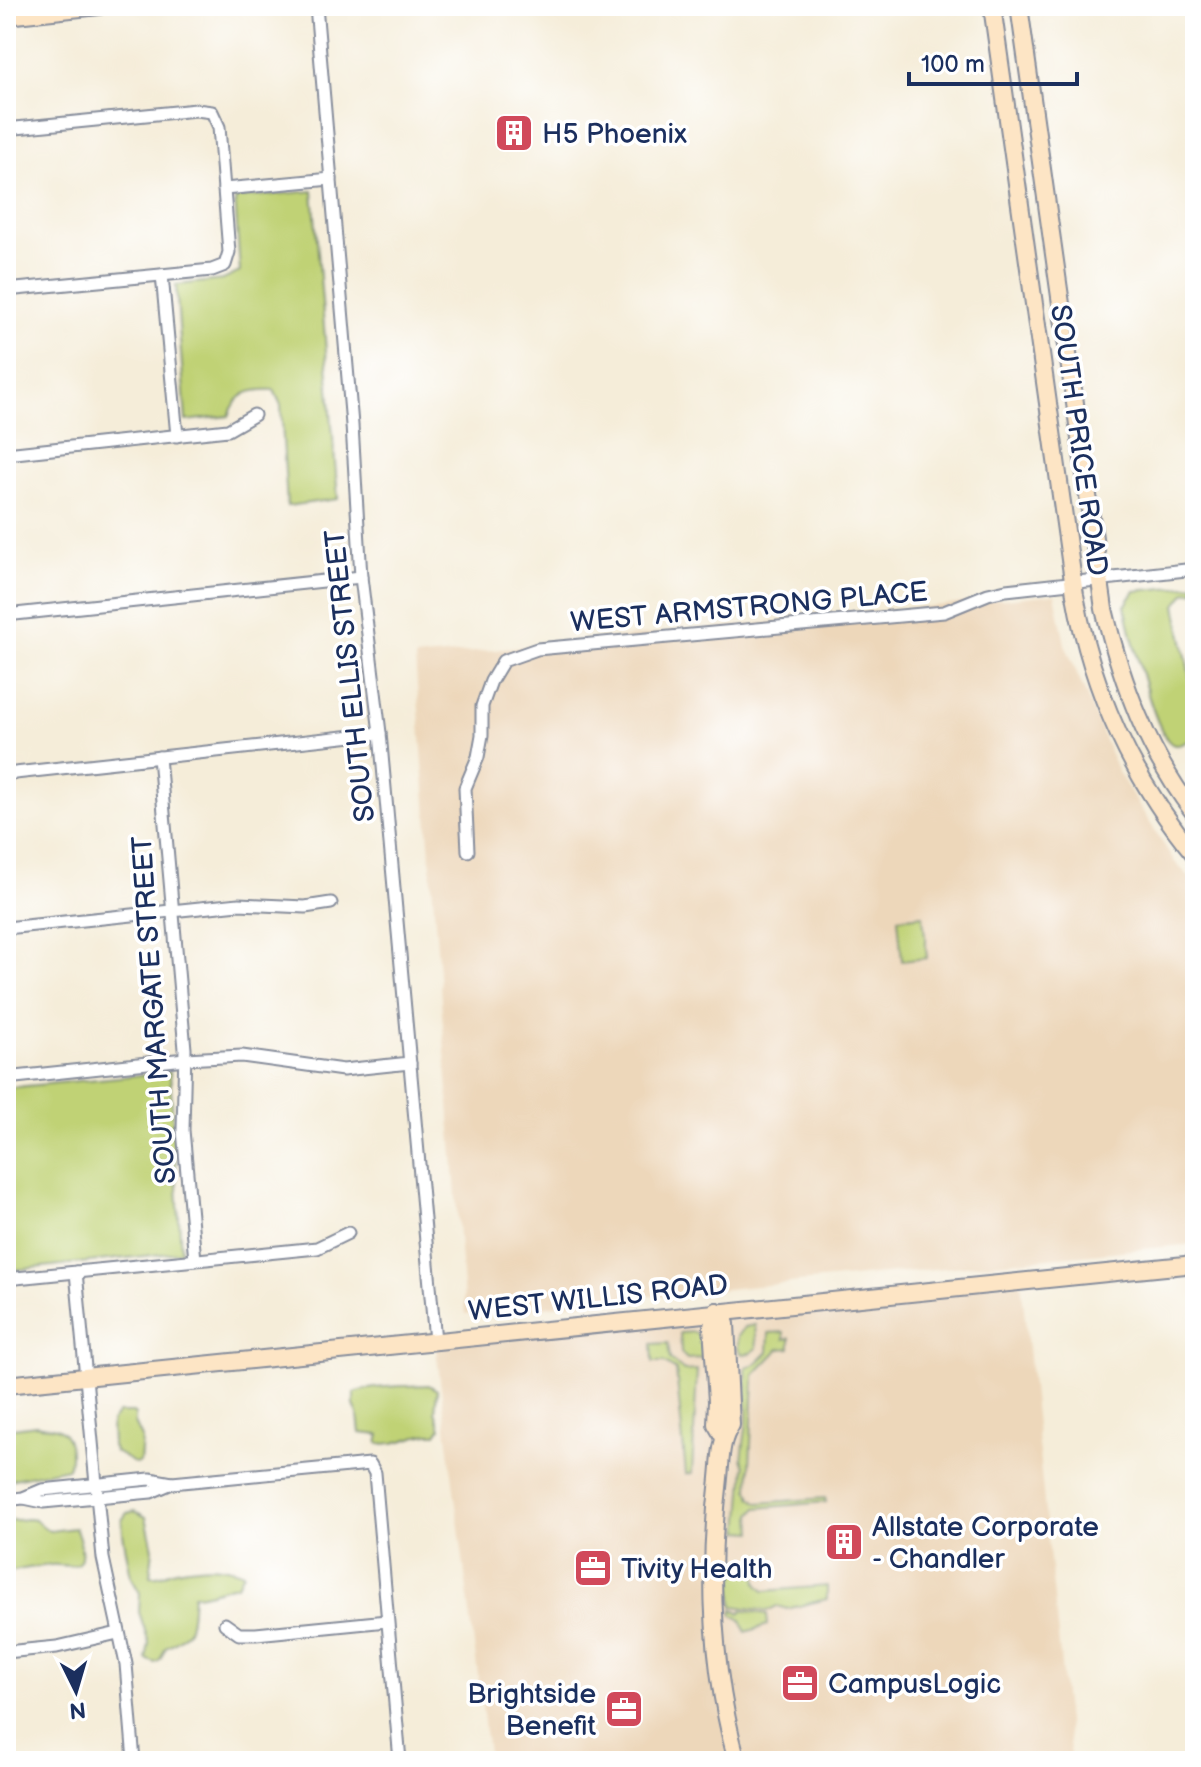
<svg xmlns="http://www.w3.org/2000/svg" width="1201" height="1767" viewBox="0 0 1201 1767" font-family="'Balsamiq Sans',sans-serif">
  <rect width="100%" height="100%" fill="#fff"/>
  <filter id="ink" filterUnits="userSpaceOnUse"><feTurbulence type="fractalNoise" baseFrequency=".0125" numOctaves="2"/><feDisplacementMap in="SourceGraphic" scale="16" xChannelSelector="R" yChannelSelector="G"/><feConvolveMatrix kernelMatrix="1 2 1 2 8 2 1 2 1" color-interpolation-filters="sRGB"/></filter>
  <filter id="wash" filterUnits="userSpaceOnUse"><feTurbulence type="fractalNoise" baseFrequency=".006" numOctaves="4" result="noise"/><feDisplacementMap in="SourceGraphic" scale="32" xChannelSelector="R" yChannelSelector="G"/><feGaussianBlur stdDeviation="1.8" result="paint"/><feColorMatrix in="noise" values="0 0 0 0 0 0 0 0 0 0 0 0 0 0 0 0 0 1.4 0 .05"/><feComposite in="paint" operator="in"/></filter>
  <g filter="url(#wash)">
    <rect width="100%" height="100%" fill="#f5edd9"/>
    <!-- built -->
    <g fill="#edd7ba">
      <polygon points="1055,594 1065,644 1118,772 1174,861 1195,883 1195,1244 465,1314 415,658"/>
      <polygon points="1021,1281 1071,1761 489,1761 435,1341"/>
    </g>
    <!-- green -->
    <g fill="#c0d275" stroke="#6e806a" stroke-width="2">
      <path d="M313,191L338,499L287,506L281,405L274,390C251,389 237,392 229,416L186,421L176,285L223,280L240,272L235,198Z"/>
      <path d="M1195,585V591L1186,592L1176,605L1195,703V737C1189,740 1179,748 1172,744C1153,733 1131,631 1125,606L1135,591Z"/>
      <polygon points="923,915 927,958 902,961 898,918"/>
      <polygon points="170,1072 181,1252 6,1271 6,1088"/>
      <polygon points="755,1325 757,1348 751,1353 742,1354 738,1349 738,1336 745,1327"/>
      <polygon points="695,1332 704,1339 706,1347 702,1358 687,1359 681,1353 680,1333"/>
      <polygon points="784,1332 784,1339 790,1338 790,1348 779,1349 754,1375 749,1489 752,1498 758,1503 825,1498 826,1502 757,1508 752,1514 753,1532 740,1531 745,1465 742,1459 747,1420 746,1367 756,1364 768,1352 769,1333"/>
      <polygon points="668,1343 670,1359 684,1371 697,1370 692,1474 686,1474 676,1370 663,1362 653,1362 652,1344"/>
      <path d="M429,1385L437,1390L435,1412L441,1428L437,1434C416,1432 399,1447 378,1443L380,1435L360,1433L358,1415L354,1405V1393C371,1386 409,1386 429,1385Z"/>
      <polygon points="118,1413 133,1413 135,1415 135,1423 142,1438 140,1463 136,1464 115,1452 112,1446 111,1422"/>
      <path d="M36,1425C42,1427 50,1426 56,1428C71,1433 72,1456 68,1468L14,1479L6,1484V1429Z"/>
      <path d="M135,1511L146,1517L153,1549L150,1576C160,1578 167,1572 176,1570C200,1566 220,1563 243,1573L237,1585C221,1587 209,1595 193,1595C190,1624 195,1633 166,1647L160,1660L155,1663L146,1659L149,1643L139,1612L140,1593L131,1577L123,1534L122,1520L127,1513Z"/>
      <path d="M28,1519L35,1520L49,1531L75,1528C79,1535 86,1559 77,1564C70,1568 58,1564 51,1565C36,1567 20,1568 6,1573V1521Z"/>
      <polygon points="756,1569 757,1584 764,1591 827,1586 827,1599 787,1609 777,1606 767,1611 733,1606 732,1571"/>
      <polygon points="733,1609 741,1613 742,1610 767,1614 768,1625 746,1632 741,1620 732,1614"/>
    </g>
  </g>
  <g filter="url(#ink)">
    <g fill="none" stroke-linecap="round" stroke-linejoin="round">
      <!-- street casing -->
      <g stroke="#888e9c" stroke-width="15">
        <g id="street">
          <polyline points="316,6 352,425 361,577 380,733 435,1341"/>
          <polyline points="6,129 196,110 212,112 219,127 229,252 225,265 212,270 6,290"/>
          <polyline points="224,189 331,179"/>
          <polyline points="162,275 177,436"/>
          <polyline points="6,454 228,430 254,415"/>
          <polyline points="6,615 361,577"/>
          <polyline points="159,757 185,1049 183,1130 195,1260"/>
          <polyline points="6,774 380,733"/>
          <polyline points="468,851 465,788 478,757 482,735 482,706 491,681 503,661 537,649 944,612 988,594 1006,590 1195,569"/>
          <polyline points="6,928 239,904 305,907 331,903"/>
          <polyline points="6,1078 185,1059 242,1056 343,1070 410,1063"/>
          <polyline points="76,1272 103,1558 126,1664 134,1761"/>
          <polyline points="6,1279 317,1248 348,1233"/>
          <polyline points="24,1498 43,1502 151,1492 172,1483"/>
          <polyline points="6,1500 23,1498 42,1490 150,1479 172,1483 370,1464 375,1473 400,1761"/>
          <polyline points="225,1624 239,1634 256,1634 387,1621"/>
          <polyline points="6,1652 57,1647 118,1633"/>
        </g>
      </g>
      <!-- secondary casing -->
      <g stroke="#888e9c" stroke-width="20">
        <g id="secondary">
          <path d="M992,6L1075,595C1092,691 1133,780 1195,855"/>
          <path d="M1019,6L1104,609C1122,684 1148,753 1195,814"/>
          <polyline points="6,16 99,6"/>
          <path d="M717,1311L726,1324L731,1425C720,1441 721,1459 719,1478C708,1572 712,1670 737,1761"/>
          <polyline points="717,1311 712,1326 717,1401 716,1424 723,1436"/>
          <polyline points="6,1385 1195,1264"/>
        </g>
      </g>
      <!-- street -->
      <use href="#street" stroke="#fff" stroke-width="11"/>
      <!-- secondary -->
      <use href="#secondary" stroke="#fde5c5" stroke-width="16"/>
    </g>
  </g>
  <!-- icons -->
  <defs>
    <g id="building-square" transform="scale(2)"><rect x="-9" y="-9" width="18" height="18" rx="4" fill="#d1495b" stroke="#fff"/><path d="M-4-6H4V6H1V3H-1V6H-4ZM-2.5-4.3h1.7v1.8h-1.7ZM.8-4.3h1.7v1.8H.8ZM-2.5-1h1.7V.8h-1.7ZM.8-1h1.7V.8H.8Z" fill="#fff"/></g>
    <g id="office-square" transform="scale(2)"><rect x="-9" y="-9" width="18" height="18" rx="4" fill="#d1495b" stroke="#fff"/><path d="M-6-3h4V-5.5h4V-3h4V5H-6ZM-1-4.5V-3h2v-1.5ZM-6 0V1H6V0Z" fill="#fff"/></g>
  </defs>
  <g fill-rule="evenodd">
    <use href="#building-square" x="514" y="133"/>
    <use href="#building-square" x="844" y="1542"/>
    <use href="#office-square" x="593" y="1568"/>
    <use href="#office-square" x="800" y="1683"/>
    <use href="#office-square" x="624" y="1709"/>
  </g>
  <g text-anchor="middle" stroke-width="7" stroke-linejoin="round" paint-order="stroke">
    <!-- poi labels -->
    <g font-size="28" fill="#1b2f5e" stroke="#fff" text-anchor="start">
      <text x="542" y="143">H5 Phoenix</text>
      <text x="872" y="1536">Allstate Corporate<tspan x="872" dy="32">- Chandler</tspan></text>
      <text x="621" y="1578">Tivity Health</text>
      <text x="828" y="1693">CampusLogic</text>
      <text x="596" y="1703" text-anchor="end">Brightside<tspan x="596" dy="32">Benefit</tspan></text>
    </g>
    <!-- street labels -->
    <g font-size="28" fill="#1b2f5e" stroke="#fff">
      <text transform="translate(1080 440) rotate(82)" y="10">SOUTH PRICE ROAD</text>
      <text transform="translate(749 606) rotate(-5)" y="10">WEST ARMSTRONG PLACE</text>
      <text transform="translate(349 676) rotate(-96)" y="10">SOUTH ELLIS STREET</text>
      <text transform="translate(153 1010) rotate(-94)" y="10">SOUTH MARGATE STREET</text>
      <text transform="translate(598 1297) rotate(-6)" y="10">WEST WILLIS ROAD</text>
    </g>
  </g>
  <!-- margin -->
  <rect width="1201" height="1767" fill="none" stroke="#fff" stroke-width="32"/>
  <!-- north arrow -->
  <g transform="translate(76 1691) rotate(175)" stroke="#ffffff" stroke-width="6" paint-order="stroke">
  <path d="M0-6L14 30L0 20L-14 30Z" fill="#1b2f5e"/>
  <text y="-12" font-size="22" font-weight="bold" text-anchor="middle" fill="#1b2f5e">N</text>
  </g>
  <!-- scale -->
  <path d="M909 72v12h168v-12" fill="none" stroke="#1b2f5e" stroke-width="4"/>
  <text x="921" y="72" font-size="24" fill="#1b2f5e" stroke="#ffffff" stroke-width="6" paint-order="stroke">100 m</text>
</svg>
